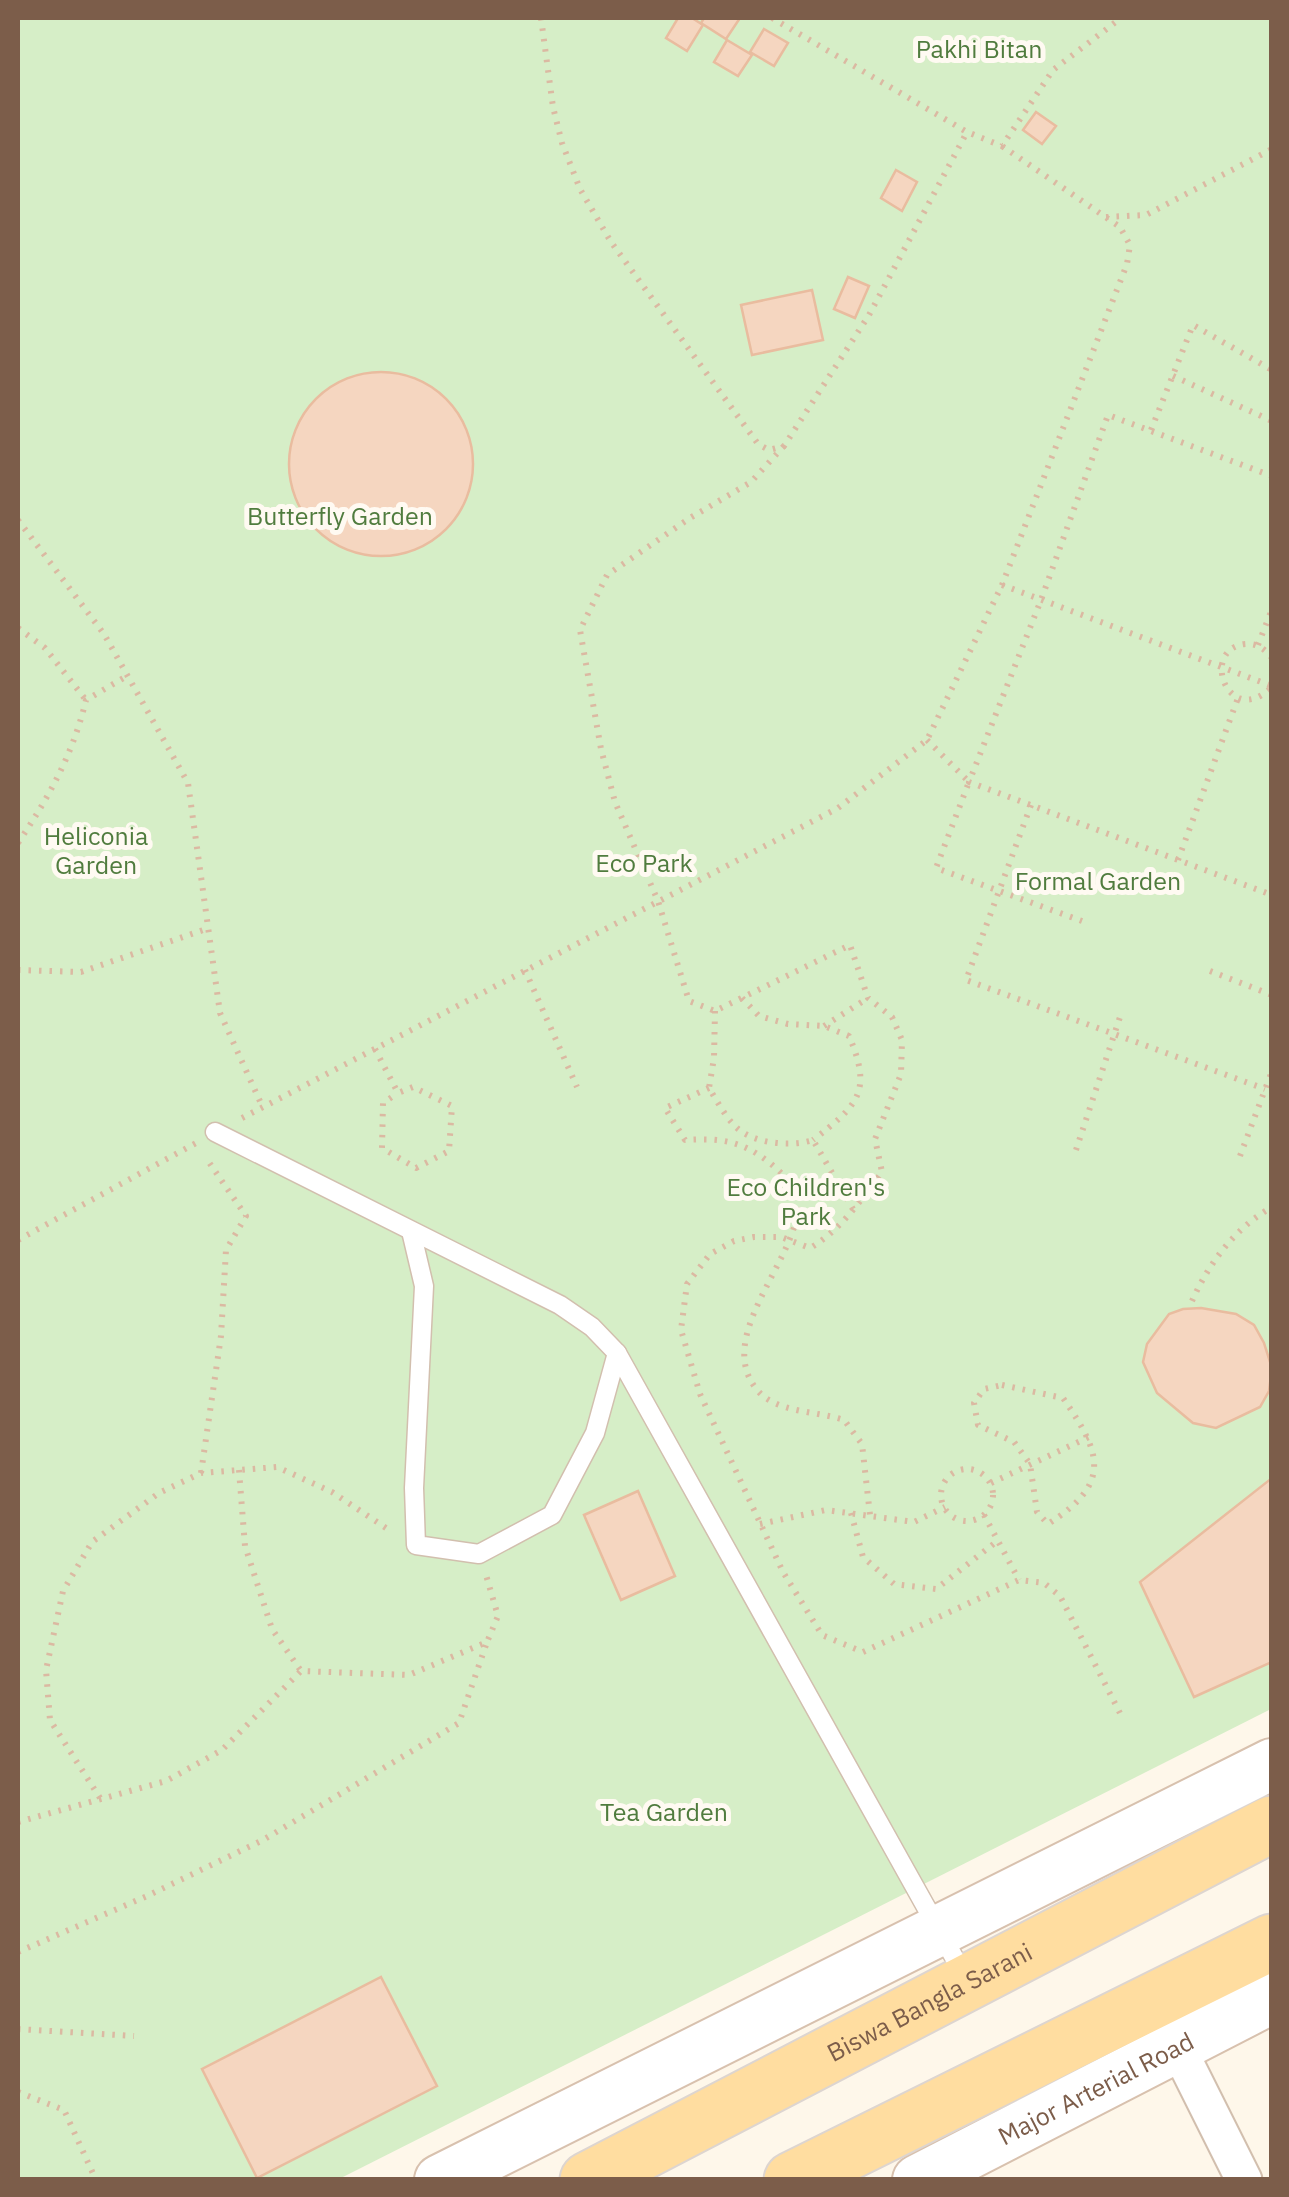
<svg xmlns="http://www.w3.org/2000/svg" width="1289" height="2197" viewBox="0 0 1289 2197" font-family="'IBM Plex Sans',sans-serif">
  <rect width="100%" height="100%" fill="#fef7ea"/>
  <!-- green -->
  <polygon fill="#d6eec7" points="18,18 1271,18 1271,1709 339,2179 18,2179"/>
  <!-- building -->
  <g fill="#f5d6c0" stroke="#e9bc9f" stroke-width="2.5">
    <polygon points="678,18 692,18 703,25 687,51 666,38"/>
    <polygon points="704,18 740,18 726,39 701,23"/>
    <polygon points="764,29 788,43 774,66 750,52"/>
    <polygon points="727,40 752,55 738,76 714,62"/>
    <polygon points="1036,112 1056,126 1042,144 1023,130"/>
    <polygon points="896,170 917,182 902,211 881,198"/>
    <polygon points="848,277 869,286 855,318 834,309"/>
    <polygon points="812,290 823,340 752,355 741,305"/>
    <circle cx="381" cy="464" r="92"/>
    <polygon points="1201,1308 1236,1314 1254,1325 1264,1343 1272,1368 1269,1391 1260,1407 1216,1428 1193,1423 1157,1393 1143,1362 1147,1344 1169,1314 1183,1309"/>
    <polygon points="1272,1478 1272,1662 1194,1697 1140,1582"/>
    <polygon points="638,1491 675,1576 621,1600 584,1515"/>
    <polygon points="381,1977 437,2086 257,2178 202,2069"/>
  </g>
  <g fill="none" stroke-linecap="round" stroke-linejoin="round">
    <!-- lane casing -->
    <g stroke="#d2bfae" stroke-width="21">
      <g id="lane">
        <polyline points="215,1132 560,1305 592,1327 617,1353 965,1977"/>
        <polyline points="411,1231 424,1286 414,1488 416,1545 479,1554 552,1515 595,1433 617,1353"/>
      </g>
    </g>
    <!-- street casing -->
    <g stroke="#d2bfae" stroke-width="39">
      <polyline id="street" points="1178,2048 1244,2180"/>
    </g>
    <!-- secondary casing -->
    <g stroke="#d8c1ae" stroke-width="54">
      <g id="secondary">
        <polyline points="440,2180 1272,1764"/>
        <path id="s1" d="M918,2180L1272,1998"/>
      </g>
    </g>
    <!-- primary casing -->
    <g stroke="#ddd5d0" stroke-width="59">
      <g id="primary">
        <path id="s2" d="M588,2180L1272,1824"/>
        <polyline points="792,2180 1272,1942"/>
      </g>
    </g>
    <!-- path -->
    <g stroke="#dbb9a2" stroke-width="6" stroke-dasharray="2.5 8" stroke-linecap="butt">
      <polyline points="541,18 553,107 562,143 580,189 611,242 758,444 769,450 784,446 869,315 967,132"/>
      <polyline points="772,18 967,132 1002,146 1053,70 1121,18"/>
      <polyline points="1106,217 1146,215 1272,149"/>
      <polyline points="1173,376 1272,421"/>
      <polyline points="1151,430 1193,325 1272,370"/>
      <path d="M784,446L751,482L690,518L607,575L580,630L601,749L615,802L658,901L689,1001L715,1011L850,945L868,998L892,1017L902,1040L901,1074L875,1139L882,1172C861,1200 841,1230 810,1248L781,1237H754L734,1241L710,1254L687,1284L681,1330L700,1394L783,1572L822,1635L863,1652L1019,1580L1044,1583L1060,1596L1123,1719"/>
      <polyline points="1272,476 1108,415 1041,600 969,782 1272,895"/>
      <polyline points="18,520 104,634 188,783 220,1013 263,1108"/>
      <polyline points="1002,585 1272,686"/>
      <polyline points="18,628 45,648 86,700"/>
      <polyline points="1258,645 1272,609"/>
      <path d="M1272,658C1265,649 1257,643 1245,644C1199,649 1228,730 1272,687"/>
      <polyline points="927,740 969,782 936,868 1082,921"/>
      <polyline points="1031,805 966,980 1265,1089"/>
      <path d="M18,843C49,797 73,754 86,700L127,676"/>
      <polyline points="1178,860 1238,698"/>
      <polyline points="18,970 81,972 209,928"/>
      <polyline points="525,970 577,1087"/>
      <polyline points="1210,971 1272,995"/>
      <path d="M742,998L759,1016L788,1024L824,1026L849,1036C873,1092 858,1105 813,1140"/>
      <path d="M715,1011L714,1058L709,1088C717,1101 726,1118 737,1128C755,1144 791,1147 813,1140L853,1209"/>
      <polyline points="824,1026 868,998"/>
      <polyline points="375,1049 398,1093 413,1087 452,1106 449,1151 416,1168 382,1148 383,1103 398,1093"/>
      <path d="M709,1088L665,1108L685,1140C720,1138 741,1140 770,1163C783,1174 799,1188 798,1206C796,1262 712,1338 758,1391C777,1413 818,1411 844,1420L862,1444L870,1515"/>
      <polyline points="242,1118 838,808 927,740 1002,585 1127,264 1130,245 1120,227 1002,146"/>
      <polyline points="1076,1150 1121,1014"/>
      <polyline points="1240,1156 1272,1071"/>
      <polyline points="18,1240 196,1143"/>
      <path d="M1192,1301C1209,1263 1235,1228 1272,1207"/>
      <path d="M1002,1385L1063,1398C1102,1454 1112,1483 1048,1524L1037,1512L1030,1464L1014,1442L978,1425L974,1403L984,1389Z"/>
      <circle cx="967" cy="1495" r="26"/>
      <polyline points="239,1470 245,1546 272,1629 301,1671"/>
      <polyline points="201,1473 221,1336 226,1250 246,1216 206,1158"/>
      <polyline points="991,1483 1089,1437"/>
      <polyline points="851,1513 863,1557 894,1584 936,1589 996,1542"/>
      <polyline points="984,1515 1019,1580"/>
      <polyline points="760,1524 826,1510 914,1522 945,1507"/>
      <polyline points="100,1798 50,1720 46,1670 63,1591 92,1542 159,1493 201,1473 277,1467 332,1492 392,1532"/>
      <polyline points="18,1822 166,1781 222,1750 301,1671 409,1675 487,1642 498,1616 486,1575"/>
      <polyline points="18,1952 147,1896 263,1840 459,1723 487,1642"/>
      <polyline points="18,2029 134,2036"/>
      <polyline points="18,2092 64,2110 96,2180"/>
    </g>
    <!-- lane -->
    <use href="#lane" stroke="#fff" stroke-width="18"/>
    <!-- street -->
    <use href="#street" stroke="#fff" stroke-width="35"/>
    <!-- secondary -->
    <use href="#secondary" stroke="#fff" stroke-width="50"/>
    <!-- primary -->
    <use href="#primary" stroke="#ffdda0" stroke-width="55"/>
  </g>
  <g text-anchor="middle" stroke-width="10" stroke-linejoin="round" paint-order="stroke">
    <!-- park labels -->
    <g font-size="25" fill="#507c3e" stroke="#fffaf2">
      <text x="979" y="58">Pakhi Bitan</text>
      <text x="340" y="525">Butterfly Garden</text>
      <text x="96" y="845">Heliconia<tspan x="96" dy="29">Garden</tspan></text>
      <text x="644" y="872">Eco Park</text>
      <text x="1098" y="890">Formal Garden</text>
      <text x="806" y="1196">Eco Children's<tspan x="806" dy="29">Park</tspan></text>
      <text x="664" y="1821">Tea Garden</text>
    </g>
    <!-- street labels -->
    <g font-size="25" fill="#7c5d4a" stroke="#fffaf2">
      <text dy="9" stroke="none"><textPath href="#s2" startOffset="385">Biswa Bangla Sarani</textPath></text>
      <text dy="9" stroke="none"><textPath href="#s1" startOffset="200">Major Arterial Road</textPath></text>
    </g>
  </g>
  <!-- border -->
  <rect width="1289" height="2197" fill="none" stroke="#7c5d4a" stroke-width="40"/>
</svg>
